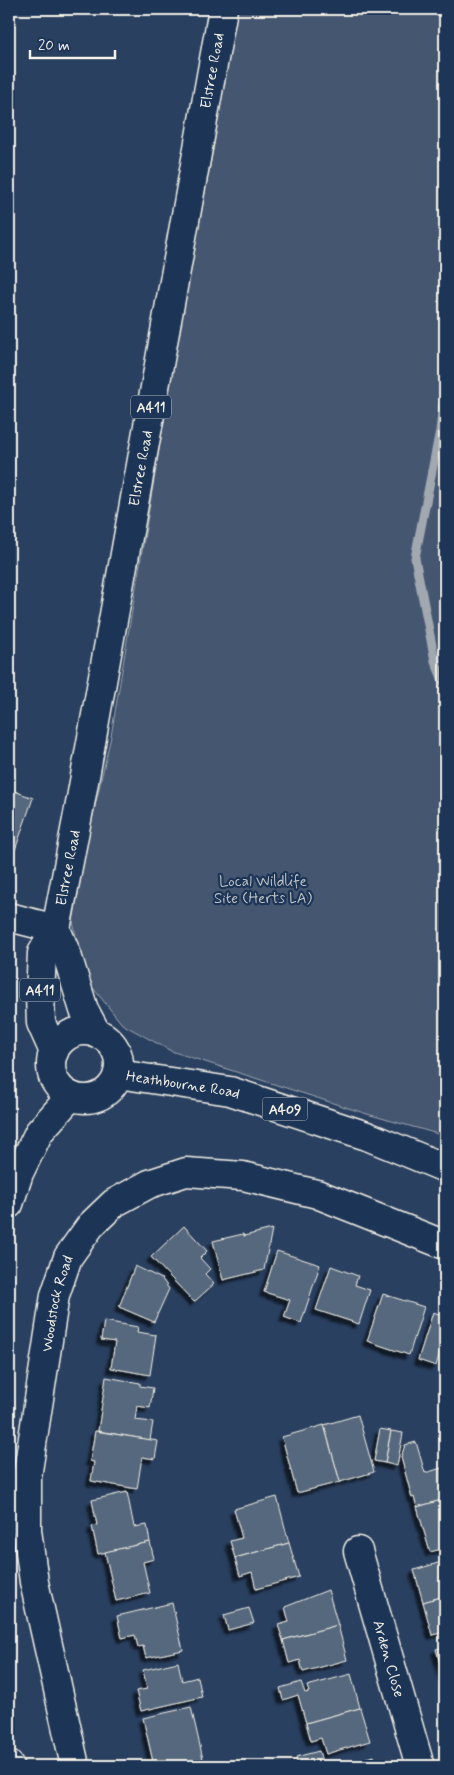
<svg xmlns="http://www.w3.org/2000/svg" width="454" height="1775" viewBox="0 0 454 1775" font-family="Mynerve,sans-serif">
  <defs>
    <filter id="shadow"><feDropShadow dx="-4.5" dy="4.5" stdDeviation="1" flood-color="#0009"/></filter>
  </defs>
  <rect width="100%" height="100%" fill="#2a4060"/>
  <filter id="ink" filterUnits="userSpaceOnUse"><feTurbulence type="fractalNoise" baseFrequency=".02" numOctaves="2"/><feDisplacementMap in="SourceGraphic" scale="10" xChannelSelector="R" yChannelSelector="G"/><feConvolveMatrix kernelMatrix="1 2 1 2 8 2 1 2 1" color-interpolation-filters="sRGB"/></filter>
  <g filter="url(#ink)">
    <!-- green -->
    <polygon fill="#445771" stroke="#9ca4ac" points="235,9 445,9 445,1136 367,1114 171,1051 122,1024 85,978 73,922 88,837 111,736 175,355 216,133"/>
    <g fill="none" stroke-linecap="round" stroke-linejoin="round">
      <!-- stream -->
      <polyline stroke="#a1a8b0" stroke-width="9" points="445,685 435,661 415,558 440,430 445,389"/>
    </g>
    <!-- building -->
    <g fill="#56677d" stroke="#f4f1e8" filter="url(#shadow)">
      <polygon points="9,789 33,798 14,853 9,851"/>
      <polygon points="184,1226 207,1251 200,1258 210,1269 205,1274 214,1284 194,1302 151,1257"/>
      <polygon points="272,1229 264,1270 223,1280 213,1241 243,1234 244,1236"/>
      <polygon points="277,1251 320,1265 301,1323 284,1317 290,1300 264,1292"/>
      <polygon points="135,1266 162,1279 169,1289 154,1322 119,1307"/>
      <polygon points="331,1266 358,1276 355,1285 370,1290 359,1324 316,1310"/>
      <polygon points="383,1294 424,1307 409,1355 367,1341"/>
      <polygon points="433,1312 445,1316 445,1354 440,1352 436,1366 418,1360"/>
      <polygon points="104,1321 138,1327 137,1332 156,1335 150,1375 111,1368 115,1342 101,1340"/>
      <polygon points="106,1377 140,1383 140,1386 153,1388 150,1408 137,1406 135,1420 153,1422 150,1440 98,1431"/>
      <polygon points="358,1415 374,1472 340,1482 324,1425"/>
      <polygon points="324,1425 340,1482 297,1493 282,1437"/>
      <polygon points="380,1429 391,1431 385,1463 374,1461"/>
      <polygon points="95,1431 158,1441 155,1459 142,1457 137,1489 91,1481 94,1462 90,1461"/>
      <polygon points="391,1431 403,1433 397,1466 385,1463"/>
      <polygon points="416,1442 425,1473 445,1467 445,1499 417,1507 414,1497 412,1498 401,1457 405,1445"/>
      <polygon points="127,1492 134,1527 147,1525 150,1542 98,1554 92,1526 97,1525 92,1500"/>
      <polygon points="277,1497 289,1543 235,1558 230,1541 242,1538 234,1509"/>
      <polygon points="445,1499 445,1548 430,1552 417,1507"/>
      <polygon points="150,1542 154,1559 143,1562 150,1593 116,1601 105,1552"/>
      <polygon points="289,1543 299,1577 256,1589 252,1572 240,1576 235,1558"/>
      <polygon points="445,1561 445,1596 423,1602 414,1570"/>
      <polygon points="328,1590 338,1625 283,1640 278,1625 289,1622 285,1607"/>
      <polygon points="445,1596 445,1632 432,1635 423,1602"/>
      <polygon points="172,1603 183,1650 146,1658 143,1646 138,1647 135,1635 122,1638 117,1616"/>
      <polygon points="249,1608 254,1623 228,1630 224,1615"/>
      <polygon points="338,1625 347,1660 303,1672 300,1660 289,1663 283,1640"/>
      <polygon points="445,1646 445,1681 436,1649"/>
      <polygon points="178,1662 182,1681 198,1677 202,1697 141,1711 136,1691 147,1689 143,1670"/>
      <polygon points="351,1674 360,1708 306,1723 298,1695 283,1700 280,1688 301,1682 305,1693 309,1692 307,1686"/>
      <polygon points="191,1707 203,1759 173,1766 154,1766 143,1718"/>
      <polygon points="360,1708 370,1741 326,1754 321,1738 311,1741 306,1723"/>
      <polygon points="319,1751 322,1762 307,1766 298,1766 296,1757"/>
      <polygon points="374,1756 376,1766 336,1766"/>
      <polygon points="322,1762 323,1766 307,1766"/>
    </g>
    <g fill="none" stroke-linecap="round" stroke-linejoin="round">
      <!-- minor casing -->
      <g stroke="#f4f1e8" stroke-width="31">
        <g id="minor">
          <polyline points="9,917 56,929"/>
          <path id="s1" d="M358,1551L420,1766"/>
          <path id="s2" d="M75,1766L34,1582L27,1530V1477L55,1295L68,1257L91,1225L114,1203L149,1184L186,1172L243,1176L317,1194L445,1245"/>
        </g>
      </g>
      <!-- major casing -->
      <g stroke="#f4f1e8" stroke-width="31">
        <g id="major">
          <polyline points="56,929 67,955 84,1010 97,1034"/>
          <circle cx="85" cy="1065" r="34"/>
          <path id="s3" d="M54,1052L41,1023L40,995L42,953L56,929L80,804L223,9"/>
          <path id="s4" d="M118,1074L230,1091L367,1136L445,1168"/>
          <polyline points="9,1204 19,1173 39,1132 71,1096"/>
          <polyline points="9,1765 9,1766"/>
        </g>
      </g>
      <!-- minor -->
      <use href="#minor" stroke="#1d3557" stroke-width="28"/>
      <!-- major -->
      <use href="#major" stroke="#1d3557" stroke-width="28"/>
    </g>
  </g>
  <g text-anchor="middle" stroke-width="4.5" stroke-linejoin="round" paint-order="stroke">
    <!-- shield labels -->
    <g fill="#1d3557" stroke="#b4b9bc" stroke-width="1">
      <rect x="131" y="395.5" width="40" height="23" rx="4"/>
      <rect x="20" y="978.5" width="40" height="23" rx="4"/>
      <rect x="262.5" y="1097.5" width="45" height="23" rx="4"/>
    </g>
    <g font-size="14" font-weight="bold" fill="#f4f1e8">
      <text x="151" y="412">A411</text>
      <text x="40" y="995">A411</text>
      <text x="285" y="1114">A409</text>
    </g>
    <!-- street labels -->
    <g font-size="15" fill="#f4f1e8" stroke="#1d3557">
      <text dy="5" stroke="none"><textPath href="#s3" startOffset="1002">Elstree Road</textPath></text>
      <text dy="5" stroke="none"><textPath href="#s3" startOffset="598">Elstree Road</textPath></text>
      <text dy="5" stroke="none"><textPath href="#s3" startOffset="192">Elstree Road</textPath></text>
      <text dy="5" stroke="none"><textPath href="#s4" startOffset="66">Heathbourne Road</textPath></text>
      <text dy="5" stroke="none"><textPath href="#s2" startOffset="470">Woodstock Road</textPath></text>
      <text dy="5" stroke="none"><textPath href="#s1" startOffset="112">Arden Close</textPath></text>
    </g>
    <!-- park labels -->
    <g font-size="15" fill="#bfc3c4" stroke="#1d3557">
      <text x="263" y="886">Local Wildlife<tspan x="263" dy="17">Site (Herts LA)</tspan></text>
    </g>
  </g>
  <!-- margin -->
  <rect width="454" height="1775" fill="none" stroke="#1d3557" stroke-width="30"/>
  <rect x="15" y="15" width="424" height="1745" fill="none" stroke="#f4f1e8" stroke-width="2" filter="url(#ink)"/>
  <!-- scale -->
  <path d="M30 50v8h85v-8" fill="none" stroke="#f4f1e8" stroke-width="2.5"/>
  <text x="38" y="50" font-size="15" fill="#f4f1e8" stroke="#1d3557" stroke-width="4" paint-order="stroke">20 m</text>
</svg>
